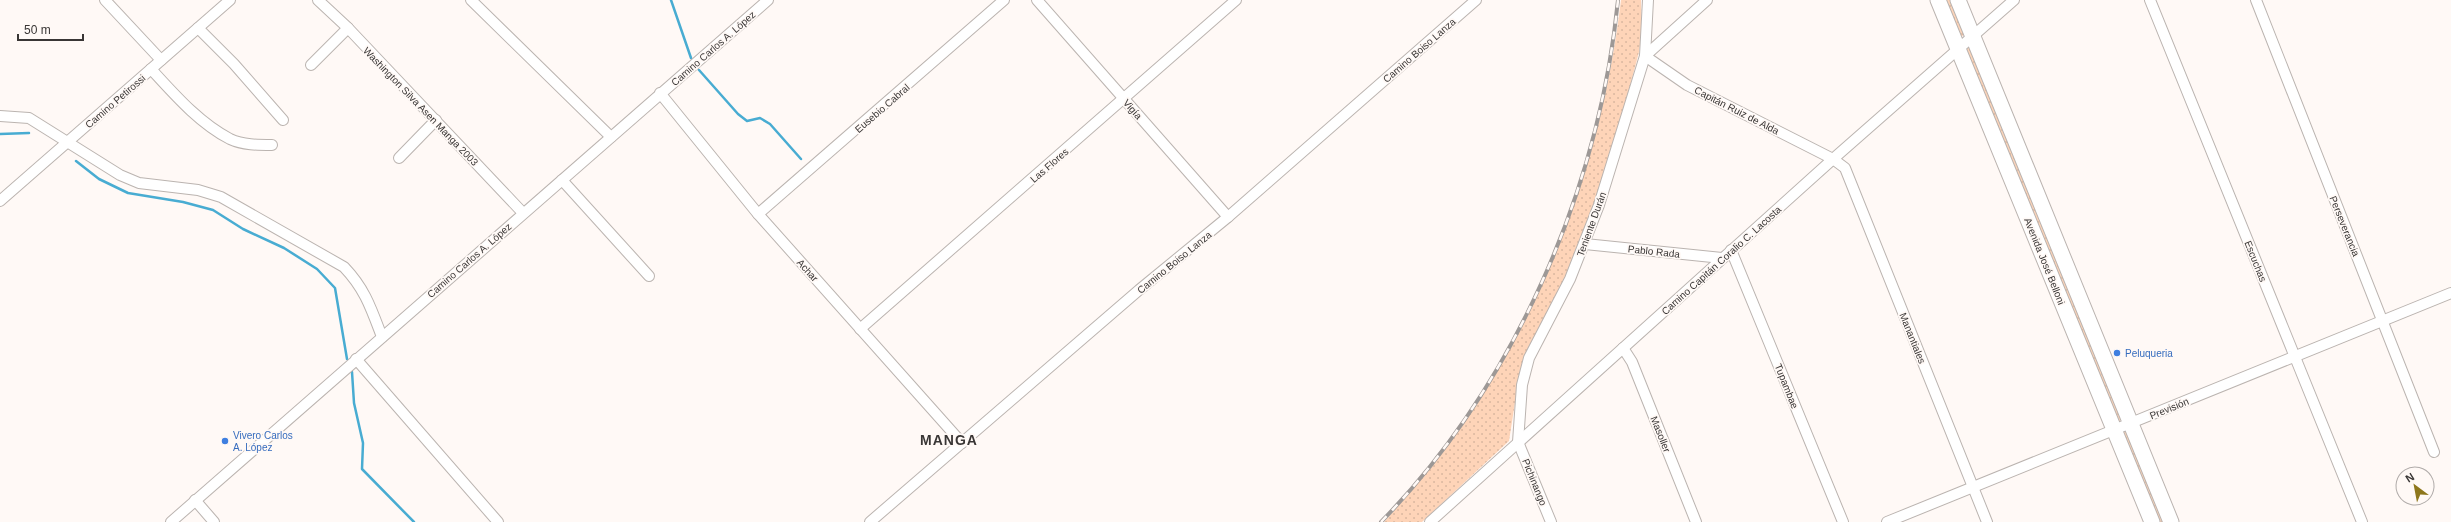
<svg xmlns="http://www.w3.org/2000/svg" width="2451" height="522" viewBox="0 0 2451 522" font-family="Helvetica,sans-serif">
  <defs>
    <pattern id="green-dots" width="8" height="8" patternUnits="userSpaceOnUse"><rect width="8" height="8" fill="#fed4b8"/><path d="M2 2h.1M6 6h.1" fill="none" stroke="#dab79f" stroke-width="1.8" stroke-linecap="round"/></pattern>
  </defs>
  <rect width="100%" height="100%" fill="#fff9f6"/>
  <!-- green -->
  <g fill="url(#green-dots)">
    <path d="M1621,0H1641L1642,31L1639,52L1617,135L1585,236L1517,390L1509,441L1422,522H1384C1519,374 1597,198 1621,0Z"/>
    <polygon points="1942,0 1953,0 1966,33 1961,37"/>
    <polygon points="1970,45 2122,419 2118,422 1963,47"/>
    <polygon points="2125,427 2166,522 2155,522 2119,430"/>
  </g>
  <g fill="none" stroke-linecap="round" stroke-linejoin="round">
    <!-- stream -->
    <g stroke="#48acd2" stroke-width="2.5">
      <polyline points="671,0 691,58"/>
      <polyline points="699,70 738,114 747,121 760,118 770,124 801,159"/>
      <polyline points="0,134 29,133"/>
      <polyline points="76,161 99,179 128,193 183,202 213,210 243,229 284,248 317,269 335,288 347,359"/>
      <polyline points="352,372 354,403 363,443 362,469 414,522"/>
    </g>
    <!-- minor casing -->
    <g stroke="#bbb4b0" stroke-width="12">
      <g id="minor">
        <polyline points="105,0 161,60"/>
        <polyline points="318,0 348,28 523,213"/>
        <polyline points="471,0 611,137"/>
        <polyline points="1037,0 1228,217"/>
        <polyline points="1707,0 1645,56 1687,85 1833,159 1845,168 1987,522"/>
        <polyline points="2150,0 2362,522"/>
        <polyline points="2256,0 2434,452"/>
        <polyline points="198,28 234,64 283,120"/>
        <polyline points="311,65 348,28"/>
        <path d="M151,69C174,94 199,123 230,139C243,145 258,145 272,145"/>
        <polyline points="660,93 758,214 962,443"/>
        <path d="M0,116L29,118L120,175L139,183L198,190L221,197L344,267C365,289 371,308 382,337"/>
        <polyline points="399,158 436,120"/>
        <polyline points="562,180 649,276"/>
        <polyline points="0,201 230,0"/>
        <polyline points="758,214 1004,0"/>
        <polyline points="1585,244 1722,258"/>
        <polyline points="1731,250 1843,522"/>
        <polyline points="860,329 1236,0"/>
        <polyline points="1623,348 1632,362 1696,522"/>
        <polyline points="356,359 498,522"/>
        <polyline points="195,500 214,522"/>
        <polyline points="171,522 768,0"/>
        <polyline points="870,522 1139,290 1228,217 1476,0"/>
        <polyline points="1430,522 1833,159 2014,0"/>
        <polyline points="1551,522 1518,442 1522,385 1529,358 1570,279 1599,205 1645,56 1648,0"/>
        <polyline points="1887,522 2451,293"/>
      </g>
    </g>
    <!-- secondary casing -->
    <g stroke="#bbb4b0" stroke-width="17">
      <g id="secondary">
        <polyline points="1938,0 2152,522"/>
        <polyline points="1958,0 2171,522"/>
      </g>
    </g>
    <!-- minor -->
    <use href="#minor" stroke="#fff" stroke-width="10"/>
    <!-- secondary -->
    <use href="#secondary" stroke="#fff" stroke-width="15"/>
    <!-- rail casing -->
    <g stroke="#9d9896" stroke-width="4">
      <path id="rail" d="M1381,522C1515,384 1599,190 1618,0"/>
    </g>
    <!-- rail -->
    <use href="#rail" stroke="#fff9f6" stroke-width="2.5" stroke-dasharray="8" stroke-linecap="butt"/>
  </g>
  <!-- markers -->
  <g fill="#3f7fe0" stroke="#fff9f6" stroke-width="1.5">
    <circle cx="2117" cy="353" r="4"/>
    <circle cx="225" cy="441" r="4"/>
  </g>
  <g text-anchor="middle" stroke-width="3.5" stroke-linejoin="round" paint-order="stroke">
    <!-- street labels -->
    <g font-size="10" fill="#393635" stroke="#fff9f6">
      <text transform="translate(713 48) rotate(-41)" y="4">Camino Carlos A. López</text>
      <text transform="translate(1419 50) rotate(-41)" y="4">Camino Boiso Lanza</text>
      <text transform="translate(115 101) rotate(-41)" y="4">Camino Petirossi</text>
      <text transform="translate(421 106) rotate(46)" y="4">Washington Silva Asen Manga 2003</text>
      <text transform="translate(882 108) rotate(-41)" y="4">Eusebio Cabral</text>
      <text transform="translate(1133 109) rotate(49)" y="4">Vigía</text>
      <text transform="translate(1737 110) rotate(27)" y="4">Capitán Ruiz de Alda</text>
      <text transform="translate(1049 165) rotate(-41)" y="4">Las Flores</text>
      <text transform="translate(1591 224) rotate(-70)" y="4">Teniente Durán</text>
      <text transform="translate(2345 226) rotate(68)" y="4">Perseverancia</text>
      <text transform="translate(1654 251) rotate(6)" y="4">Pablo Rada</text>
      <text transform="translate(469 260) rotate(-41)" y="4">Camino Carlos A. López</text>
      <text transform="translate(1721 260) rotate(-42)" y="4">Camino Capitán Coralio C. Lacosta</text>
      <text transform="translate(2045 261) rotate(68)" y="4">Avenida José Belloni</text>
      <text transform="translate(2256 261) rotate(68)" y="4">Escuchas</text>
      <text transform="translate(1174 262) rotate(-39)" y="4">Camino Boiso Lanza</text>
      <text transform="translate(808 270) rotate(48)" y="4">Achar</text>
      <text transform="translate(1913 338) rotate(68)" y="4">Manantiales</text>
      <text transform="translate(1787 386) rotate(68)" y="4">Tupambae</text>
      <text transform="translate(2169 408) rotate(-22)" y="4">Previsión</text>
      <text transform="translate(1661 434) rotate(68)" y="4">Masoller</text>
      <text transform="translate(1535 482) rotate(68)" y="4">Pichinango</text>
    </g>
    <!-- shop labels -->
    <g font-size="10" fill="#366cbe" stroke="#fff9f6" text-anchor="start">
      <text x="2125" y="357">Peluqueria</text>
      <text x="233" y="439">Vivero Carlos<tspan x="233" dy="12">A. López</tspan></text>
    </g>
    <!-- district labels -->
    <g font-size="14" font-weight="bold" letter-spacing="1" fill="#393635" stroke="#fff9f6">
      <text x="949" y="445">MANGA</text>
    </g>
  </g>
  <!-- north arrow -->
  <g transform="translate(2415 486) rotate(328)"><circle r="19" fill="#fff9f6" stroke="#b0aba9"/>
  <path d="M0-3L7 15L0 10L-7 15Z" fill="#8e771c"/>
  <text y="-6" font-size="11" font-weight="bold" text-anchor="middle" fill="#393635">N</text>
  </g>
  <!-- scale -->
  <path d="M18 34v6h65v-6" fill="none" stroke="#393635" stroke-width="2"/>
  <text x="24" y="34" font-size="12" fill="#393635" stroke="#fff9f6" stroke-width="3" paint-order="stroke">50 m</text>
</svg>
